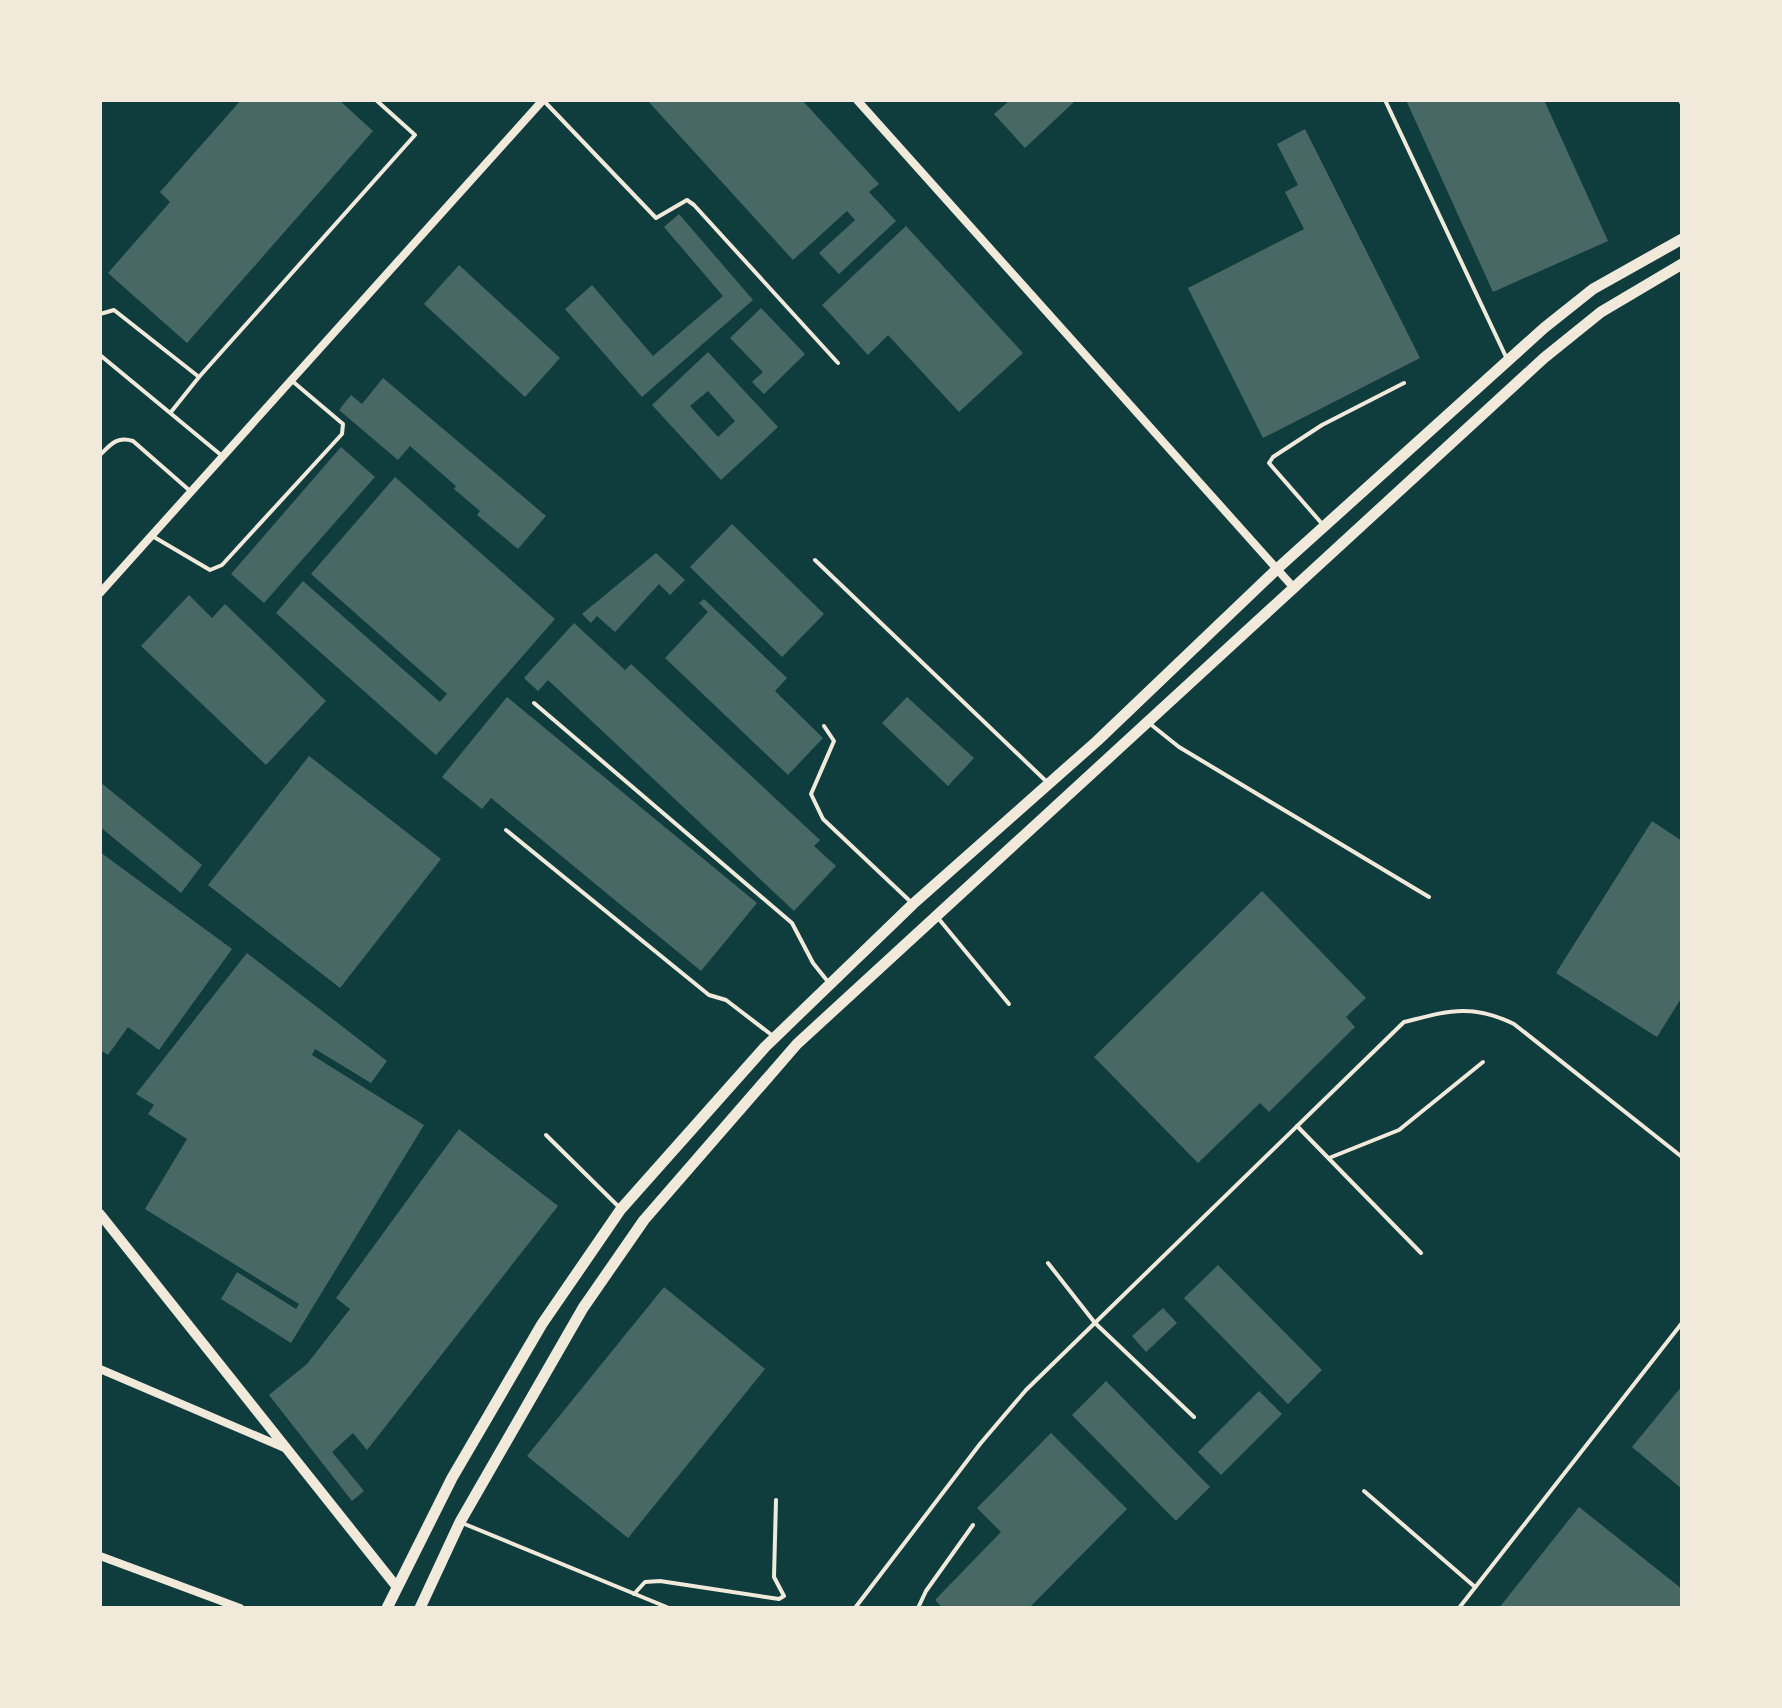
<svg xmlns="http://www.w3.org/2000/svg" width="1782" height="1708" viewBox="0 0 1782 1708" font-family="Arial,sans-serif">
  <rect width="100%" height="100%" fill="#0f3d3e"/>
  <!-- building -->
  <g fill="#486865" fill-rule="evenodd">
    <polygon points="241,100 339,100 373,131 187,343 108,273 170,202 160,192"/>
    <polygon points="647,100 802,100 879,184 869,192 896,221 839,274 819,253 855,220 847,211 793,260"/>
    <polygon points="1010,100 1076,100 1025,148 994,114"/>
    <polygon points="1406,100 1544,100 1608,241 1493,292"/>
    <polygon points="1305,129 1420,358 1263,438 1188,288 1304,229 1285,192 1298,185 1277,144"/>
    <polygon points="679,214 753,300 642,397 565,309 592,285 653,356 723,296 664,227"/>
    <polygon points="906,226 1023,353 959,412 888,335 868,355 822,305"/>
    <polygon points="459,265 560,358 525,397 424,304"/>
    <polygon points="761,308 805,354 764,394 752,382 763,372 730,338"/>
    <path d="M708,352L778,427L721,480L652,405ZM708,391L735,421L718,437L690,406Z"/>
    <polygon points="383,378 546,516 518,549 477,515 480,511 454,489 456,486 410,446 398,460 339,410 351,395 362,404"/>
    <polygon points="341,447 375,477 264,603 231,574"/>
    <polygon points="395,477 555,619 436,755 276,613 303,581 440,702 447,694 311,574"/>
    <polygon points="732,524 824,614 782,657 690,567"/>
    <polygon points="656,553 685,580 670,595 659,584 615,632 597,616 591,623 582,614"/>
    <polygon points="189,595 212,618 225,604 326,701 266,765 141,646"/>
    <polygon points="704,599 787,678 775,691 823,738 788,775 665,658 708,612 699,603"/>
    <polygon points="574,623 625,670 631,664 820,840 814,846 836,866 794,911 548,680 538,691 524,678"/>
    <polygon points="507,697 757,903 701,971 491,798 482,809 442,777"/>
    <polygon points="907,697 974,758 948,786 882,723"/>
    <polygon points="309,756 441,859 340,988 208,885"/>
    <polygon points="100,782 202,865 181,893 100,827"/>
    <polygon points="1652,821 1682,841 1682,997 1657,1037 1556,973"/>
    <polygon points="100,852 232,949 159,1050 128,1027 108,1055 100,1050"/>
    <polygon points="1262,891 1366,998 1346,1017 1355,1027 1269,1112 1260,1103 1198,1163 1094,1057"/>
    <polygon points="247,953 387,1061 371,1083 315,1049 312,1055 424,1125 291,1343 221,1299 237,1272 296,1309 299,1304 145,1209 187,1139 148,1114 154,1105 136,1094"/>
    <polygon points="459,1129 558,1206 367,1450 353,1433 332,1452 364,1491 352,1501 269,1395 307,1364 350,1309 336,1298"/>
    <polygon points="1218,1265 1322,1370 1288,1404 1184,1298"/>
    <polygon points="664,1287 765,1369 628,1538 527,1456"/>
    <polygon points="1163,1308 1177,1323 1146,1352 1132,1336"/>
    <polygon points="1106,1381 1210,1487 1176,1521 1072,1415"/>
    <polygon points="1682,1386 1682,1489 1632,1447"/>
    <polygon points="1259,1391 1282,1414 1221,1475 1198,1452"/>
    <polygon points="1051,1433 1127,1509 1029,1608 943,1608 935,1600 1001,1532 977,1508"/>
    <polygon points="1579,1507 1682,1589 1682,1608 1499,1608"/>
  </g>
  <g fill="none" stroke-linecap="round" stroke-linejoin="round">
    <!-- service -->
    <g stroke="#f1e9da" stroke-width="4">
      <polyline points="543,100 656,218 687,200 694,205 838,363"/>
      <polyline points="1385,100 1507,359"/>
      <polyline points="1680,100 1682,104"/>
      <polyline points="100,314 114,310 199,377"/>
      <polyline points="100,355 221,455"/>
      <polyline points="171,412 199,377 415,135 376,100"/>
      <path d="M100,455C111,444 117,436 133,441L189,490"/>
      <polyline points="1324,526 1269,463 1273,457 1322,425 1404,383"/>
      <polyline points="154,537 210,570 222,565 342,434 343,424 291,380"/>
      <polyline points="815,560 1047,782"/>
      <polyline points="534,703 792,923 813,963 829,983"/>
      <polyline points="1149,723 1179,747 1429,897"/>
      <polyline points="824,726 834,741 811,794 823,819 912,903"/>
      <polyline points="506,830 709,995 726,1000 773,1036"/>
      <polyline points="938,918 1009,1004"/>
      <polyline points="1297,1126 1421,1253"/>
      <polyline points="546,1135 620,1208"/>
      <polyline points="1329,1158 1399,1130 1483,1062"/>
      <polyline points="1048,1263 1095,1323 1194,1417"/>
      <polyline points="1364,1491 1475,1587"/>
      <polyline points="462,1523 669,1608"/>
      <polyline points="634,1594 645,1582 660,1581 779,1599 784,1596 774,1577 776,1500"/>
      <path d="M855,1608L980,1444L1026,1390L1404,1022C1448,1011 1471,1003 1514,1024L1682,1157"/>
      <polyline points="918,1608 926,1591 973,1525"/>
      <polyline points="1459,1608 1682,1323"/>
    </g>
    <!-- minor -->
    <g stroke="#f1e9da" stroke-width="8">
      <polyline points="857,100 1294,588"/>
      <polyline points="100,593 543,100"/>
      <polyline points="100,1369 287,1449"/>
      <polyline points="100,1556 240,1608"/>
    </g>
    <!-- tertiary -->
    <polyline stroke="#f1e9da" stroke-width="10" points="100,1214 396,1586"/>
    <!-- secondary -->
    <g stroke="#f1e9da" stroke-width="11">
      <polyline points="387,1608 452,1478 542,1324 621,1209 765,1047 913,904 1097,741 1278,568 1544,328 1593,289 1682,239"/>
      <polyline points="420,1608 460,1522 583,1308 644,1220 797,1044 1544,358 1601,312 1682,264"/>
    </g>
  </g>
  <!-- border -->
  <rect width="1782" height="1708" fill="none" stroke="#f1e9da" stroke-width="204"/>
</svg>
